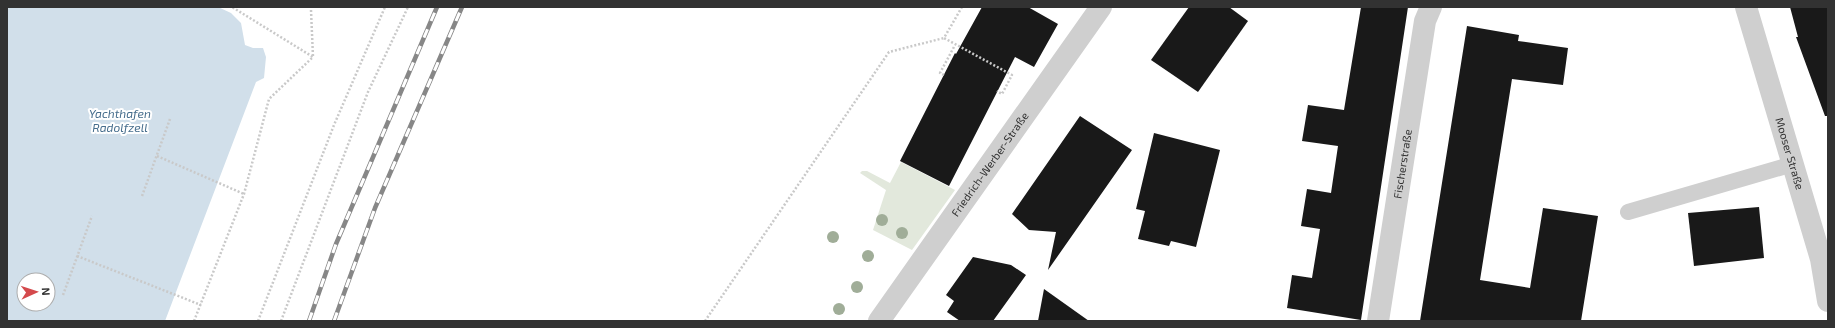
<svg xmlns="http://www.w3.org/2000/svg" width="1835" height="328" viewBox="0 0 1835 328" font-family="'Exo 2',sans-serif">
  <rect width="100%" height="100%" fill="#fff"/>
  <!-- green -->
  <polygon fill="#e2e8dc" points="901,162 955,190 912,250 873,230 886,190 860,173 862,171 867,171 890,183"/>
  <!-- water -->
  <path fill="#d1dfea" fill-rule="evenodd" d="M7,7H218L231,13L241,23L245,45L253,48H263L266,57L264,78L256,82L165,321H7ZM24,280H48V304H24Z"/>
  <!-- building -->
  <g fill="#191919">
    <polygon points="982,7 1028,7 1058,24 1034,67 1015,57 949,186 900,161 955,53 956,54"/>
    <polygon points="1189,7 1229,7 1248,21 1198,92 1151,60"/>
    <polygon points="1361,7 1408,7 1361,320 1287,308 1292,275 1312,278 1320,229 1301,226 1307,189 1331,193 1338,146 1302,141 1308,105 1344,110"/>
    <polygon points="1790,7 1828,7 1828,116 1825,116 1796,37 1798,37"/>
    <polygon points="1467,26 1519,35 1518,41 1568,48 1563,85 1512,79 1480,280 1530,288 1543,208 1598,216 1581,321 1420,321"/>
    <polygon points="1080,116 1132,150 1048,270 1056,232 1029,230 1012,214"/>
    <polygon points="1154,133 1220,150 1196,247 1171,241 1169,246 1138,239 1145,211 1136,209"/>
    <polygon points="1759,207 1764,258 1694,266 1688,213"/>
    <polygon points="973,257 1011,265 1026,275 993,321 960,321 947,312 954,301 946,295"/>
    <polygon points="1044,289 1089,321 1038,321"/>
  </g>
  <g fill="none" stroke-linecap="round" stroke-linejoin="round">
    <!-- path -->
    <g stroke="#c9c9c9" stroke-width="2.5" stroke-dasharray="2 2" stroke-linecap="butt">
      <polyline points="962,7 944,38 1012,75 1002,94 997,91"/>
      <polyline points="311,10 313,57"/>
      <polyline points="944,75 940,73 955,45"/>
      <polyline points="157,156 244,194"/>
      <polyline points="142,196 170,119"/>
      <polyline points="77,256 201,305"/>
      <polyline points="63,295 92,216"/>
      <polyline points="194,321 244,194 269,99 313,57 232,7"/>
      <polyline points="258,321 334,125 385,7"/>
      <polyline points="281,321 368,92 408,7"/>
      <polyline points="705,321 889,52 944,38"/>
    </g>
    <!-- lane -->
    <polyline stroke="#cfcfcf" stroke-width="16" points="1628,212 1793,164"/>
    <!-- street -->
    <g stroke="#cfcfcf" stroke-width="22">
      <path id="s1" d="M1746,7L1821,259L1828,301"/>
      <path id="s2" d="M879,321L1101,7"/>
      <path id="s3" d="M1378,321L1425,21L1431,7"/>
    </g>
    <!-- rail casing -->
    <g stroke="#878787" stroke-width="4.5">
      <g id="rail">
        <polyline points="309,321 336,244 437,7"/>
        <polyline points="334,321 375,208 462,7"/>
      </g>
    </g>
    <!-- rail -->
    <use href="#rail" stroke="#fff" stroke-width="3" stroke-dasharray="9" stroke-linecap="butt"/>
  </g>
  <!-- trees -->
  <g fill="#a0ad98">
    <circle cx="882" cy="220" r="6"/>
    <circle cx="902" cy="233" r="6"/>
    <circle cx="833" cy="237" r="6"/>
    <circle cx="868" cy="256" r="6"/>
    <circle cx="857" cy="287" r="6"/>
    <circle cx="839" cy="309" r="6"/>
  </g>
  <g text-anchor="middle" stroke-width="4" stroke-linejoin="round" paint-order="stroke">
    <!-- street labels -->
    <g font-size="11" fill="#323232" stroke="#fff">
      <text dy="4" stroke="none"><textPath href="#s1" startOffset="153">Mooser Straße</textPath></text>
      <text dy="4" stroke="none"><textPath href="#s2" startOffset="192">Friedrich-Werber-Straße</textPath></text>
      <text dy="4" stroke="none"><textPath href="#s3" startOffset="159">Fischerstraße</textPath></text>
    </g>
    <!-- water labels -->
    <g font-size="12" font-style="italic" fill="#476e8d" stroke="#fff">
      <text x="120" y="118">Yachthafen<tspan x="120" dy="14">Radolfzell</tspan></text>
    </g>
  </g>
  <!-- border -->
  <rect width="1835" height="328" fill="none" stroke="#323232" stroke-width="16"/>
  <!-- north arrow -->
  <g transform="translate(36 292) rotate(87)"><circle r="19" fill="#ffffff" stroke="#adadad"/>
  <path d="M0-3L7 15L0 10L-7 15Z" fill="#d4494c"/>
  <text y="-6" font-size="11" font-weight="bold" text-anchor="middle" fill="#323232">N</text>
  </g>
</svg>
